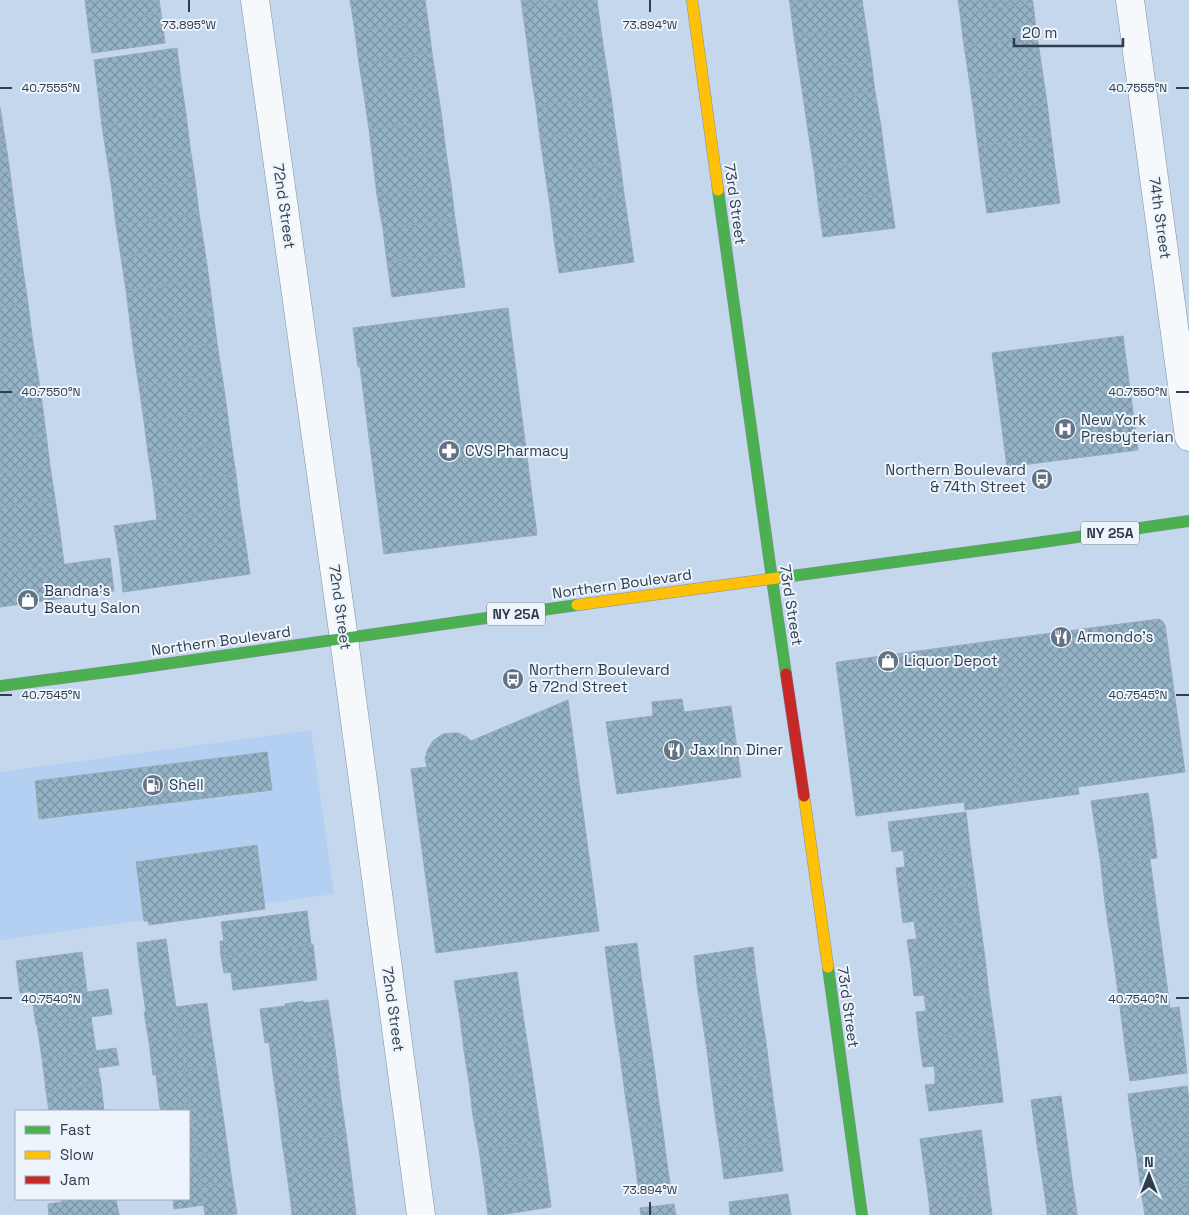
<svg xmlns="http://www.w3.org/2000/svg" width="1189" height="1215" viewBox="0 0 1189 1215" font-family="'Space Grotesk',sans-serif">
  <defs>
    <pattern id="building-cross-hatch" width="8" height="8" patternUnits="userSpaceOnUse" patternTransform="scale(1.25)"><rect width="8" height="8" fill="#94b3c6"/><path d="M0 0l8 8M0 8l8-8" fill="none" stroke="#7993a3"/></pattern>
  </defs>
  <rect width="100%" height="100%" fill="#c5d7ec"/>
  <!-- built -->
  <polygon fill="#b3d0f2" points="311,730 334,894 0,940 0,772"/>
  <!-- building -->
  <g fill="url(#building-cross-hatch)" stroke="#98a9b7">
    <polygon points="85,0 159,0 161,13 88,24"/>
    <polygon points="350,0 425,0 428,21 355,32"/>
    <polygon points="521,0 575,0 522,7"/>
    <polygon points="575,0 597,0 601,31 527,42 522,7"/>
    <polygon points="789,0 820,0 790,4"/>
    <polygon points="820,0 862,0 866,26 794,36 790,4"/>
    <polygon points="958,0 1032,0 1033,3 960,13"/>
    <polygon points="1033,3 1037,36 964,46 960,13"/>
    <polygon points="161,13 165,43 92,53 88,24"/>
    <polygon points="428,21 432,53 359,63 355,32"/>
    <polygon points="866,26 871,60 799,70 794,36"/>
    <polygon points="601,31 606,64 531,75 527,42"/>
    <polygon points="1037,36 1042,69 969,78 964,46"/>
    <polygon points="177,48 181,81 98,92 94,60"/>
    <polygon points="432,53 437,86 364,95 359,63"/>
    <polygon points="871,60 875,92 804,103 799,70"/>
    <polygon points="606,64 611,96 536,106 531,75"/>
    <polygon points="1042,69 1047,103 974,114 969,78"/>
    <polygon points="181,81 186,114 102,126 98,92"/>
    <polygon points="437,86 442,119 369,129 364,95"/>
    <polygon points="875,92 881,126 809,137 804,103"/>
    <polygon points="611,96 615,128 540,138 536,106"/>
    <polygon points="1047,103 1051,136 978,146 974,114"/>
    <polygon points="0,107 5,139 0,140"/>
    <polygon points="186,114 190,147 107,158 102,126"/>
    <polygon points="442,119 446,152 373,162 369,129"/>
    <polygon points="881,126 885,159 814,169 809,137"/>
    <polygon points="615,128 620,162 545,172 540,138"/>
    <polygon points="1051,136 1055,168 982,178 978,146"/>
    <polygon points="5,139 10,172 0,173 0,140"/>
    <polygon points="190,147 195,180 112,191 107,158"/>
    <polygon points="446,152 451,185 377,195 373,162"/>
    <polygon points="885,159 890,192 818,202 814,169"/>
    <polygon points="620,162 624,194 550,205 545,172"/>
    <polygon points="1055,168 1060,203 987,213 982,178"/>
    <polygon points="10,172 14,205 0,207 0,173"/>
    <polygon points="195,180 199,213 116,225 112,191"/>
    <polygon points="451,185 455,219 383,229 377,195"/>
    <polygon points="890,192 895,228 823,237 818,202"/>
    <polygon points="624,194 629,228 554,239 550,205"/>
    <polygon points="14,205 19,239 0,241 0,207"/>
    <polygon points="199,213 204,245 121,257 116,225"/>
    <polygon points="455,219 460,252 387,262 383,229"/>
    <polygon points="629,228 634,262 559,273 554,239"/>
    <polygon points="19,239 23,270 0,273 0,241"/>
    <polygon points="204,245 209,279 126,290 121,257"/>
    <polygon points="460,252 465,287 392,297 387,262"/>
    <polygon points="23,270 28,303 0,307 0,273"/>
    <polygon points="209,279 213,311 130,322 126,290"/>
    <polygon points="28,303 32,336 0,341 0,307"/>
    <polygon points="508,308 537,535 384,554 360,367 358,367 353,328"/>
    <polygon points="213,311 217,343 134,354 130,322"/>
    <polygon points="32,336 37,368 0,374 0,341"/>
    <polygon points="1123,336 1138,450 1007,467 992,353"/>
    <polygon points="217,343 222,375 139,386 134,354"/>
    <polygon points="37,368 42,402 0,408 0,374"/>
    <polygon points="222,375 227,410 144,421 139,386"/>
    <polygon points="42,402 46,434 0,440 0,408"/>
    <polygon points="227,410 231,442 148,453 144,421"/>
    <polygon points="46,434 50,466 0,473 0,440"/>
    <polygon points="231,442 236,474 153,486 148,453"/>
    <polygon points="50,466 55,499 0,507 0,473"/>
    <polygon points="236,474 240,508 157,520 153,486"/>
    <polygon points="55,499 60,532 0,541 0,507"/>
    <polygon points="240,508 245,540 119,557 114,526"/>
    <polygon points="60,532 64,564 0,573 0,541"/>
    <polygon points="245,540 250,574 123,592 119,557"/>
    <polygon points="110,558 114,591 0,607 0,573"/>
    <polygon points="1159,619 1162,621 1165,625 1185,772 1078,787 1079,794 1020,802 999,640"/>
    <polygon points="999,640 1020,802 965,810 964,802 856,816 836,663 838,662"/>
    <polygon points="682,699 684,712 731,706 741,777 617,794 606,722 653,716 652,702"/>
    <polygon points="568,700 599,931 436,953 411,769 427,767 425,758 428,749 433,741 443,734 452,733 458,733 467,737 471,741"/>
    <polygon points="267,752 272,790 39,819 35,781"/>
    <polygon points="1148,793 1153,825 1096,833 1091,801"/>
    <polygon points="966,812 970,847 904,856 903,850 892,852 888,822"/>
    <polygon points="1153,825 1157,858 1101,865 1096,833"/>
    <polygon points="257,845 265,909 149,925 148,921 144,921 136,862"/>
    <polygon points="970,847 975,884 899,893 896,868 905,867 904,856"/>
    <polygon points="1150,859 1154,889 1104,895 1101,865"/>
    <polygon points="975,884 980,921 915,929 914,921 903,923 899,893"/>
    <polygon points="1154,889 1158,918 1108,924 1104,895"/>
    <polygon points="307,911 311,944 221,956 220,941 224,941 221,922"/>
    <polygon points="1158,918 1162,948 1113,955 1108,924"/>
    <polygon points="980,921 985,958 911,967 907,940 917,939 915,929"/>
    <polygon points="166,939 171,974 141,978 137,943"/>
    <polygon points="637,943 641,975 609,979 605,947"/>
    <polygon points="313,944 317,980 233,990 231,972 224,973 221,956"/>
    <polygon points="753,947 756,975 697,984 694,956"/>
    <polygon points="1162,948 1166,978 1117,985 1113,955"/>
    <polygon points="82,952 86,983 20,993 16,961"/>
    <polygon points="985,958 989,994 925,1003 924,995 914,996 911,967"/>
    <polygon points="517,972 522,1009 460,1018 454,981"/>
    <polygon points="171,974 176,1007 146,1012 141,978"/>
    <polygon points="641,975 648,1024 616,1029 609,979"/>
    <polygon points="756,975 761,1010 702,1018 697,984"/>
    <polygon points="1166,978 1170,1008 1121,1015 1117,985"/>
    <polygon points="86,983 87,992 108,989 112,1014 36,1025 31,991"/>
    <polygon points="989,994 994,1029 919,1039 916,1012 926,1011 925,1003"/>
    <polygon points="328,1000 333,1034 265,1043 260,1009 285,1006 285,1004 303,1001 303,1003"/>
    <polygon points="207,1003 211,1033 180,1037 176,1007"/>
    <polygon points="176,1007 180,1037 149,1042 144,1012"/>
    <polygon points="1179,1007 1183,1038 1125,1046 1121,1015"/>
    <polygon points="522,1009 527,1041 464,1051 460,1018"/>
    <polygon points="761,1010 766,1042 707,1050 702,1018"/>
    <polygon points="91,1017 96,1051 42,1058 37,1025"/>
    <polygon points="648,1024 653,1058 621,1063 616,1029"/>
    <polygon points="994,1029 999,1066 935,1074 934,1066 923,1067 919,1039"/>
    <polygon points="211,1033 216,1066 185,1071 180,1037"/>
    <polygon points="333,1034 337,1065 273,1074 269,1042"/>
    <polygon points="180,1037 185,1071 153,1075 149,1042"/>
    <polygon points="1183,1038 1187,1073 1130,1081 1125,1046"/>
    <polygon points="527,1041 532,1072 469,1082 464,1051"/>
    <polygon points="766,1042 770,1074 711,1083 707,1050"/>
    <polygon points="116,1048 119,1065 98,1068 101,1083 46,1091 42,1058"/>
    <polygon points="653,1058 657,1089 625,1094 621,1063"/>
    <polygon points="337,1065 341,1099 278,1108 273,1074"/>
    <polygon points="216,1066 223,1116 192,1120 185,1071"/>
    <polygon points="999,1066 1003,1102 929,1111 925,1085 935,1084 935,1074"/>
    <polygon points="185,1071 190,1104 160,1108 156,1075"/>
    <polygon points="532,1072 537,1106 473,1116 469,1082"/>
    <polygon points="770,1074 774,1106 715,1115 711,1083"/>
    <polygon points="101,1083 104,1111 49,1111 46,1091"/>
    <polygon points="1187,1086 1189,1099 1189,1119 1132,1126 1128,1094"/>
    <polygon points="657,1089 662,1124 630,1128 625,1094"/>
    <polygon points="1061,1096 1068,1148 1038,1151 1031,1100"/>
    <polygon points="341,1099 346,1134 282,1142 278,1108"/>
    <polygon points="190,1104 194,1136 189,1137 189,1111 161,1111 160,1108"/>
    <polygon points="537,1106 542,1140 479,1149 473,1116"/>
    <polygon points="774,1106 779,1140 720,1148 715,1115"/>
    <polygon points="223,1116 228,1151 197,1156 192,1120"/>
    <polygon points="1189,1119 1189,1151 1137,1158 1132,1126"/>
    <polygon points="662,1124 666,1156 635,1161 630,1128"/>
    <polygon points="981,1130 985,1159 924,1167 920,1139"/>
    <polygon points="346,1134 350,1165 287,1174 282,1142"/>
    <polygon points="194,1136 199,1170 189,1171 189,1137"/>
    <polygon points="542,1140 547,1176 484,1185 479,1149"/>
    <polygon points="779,1140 783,1171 724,1179 720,1148"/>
    <polygon points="1068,1148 1072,1180 1043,1184 1038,1151"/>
    <polygon points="228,1151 232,1182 201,1186 197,1156"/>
    <polygon points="1189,1151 1189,1184 1141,1191 1137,1158"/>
    <polygon points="666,1156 671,1190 639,1195 635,1161"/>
    <polygon points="985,1159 989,1193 929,1201 924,1167"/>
    <polygon points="350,1165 354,1197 291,1205 287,1174"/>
    <polygon points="199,1170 204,1205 174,1209 173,1199 189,1199 189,1171"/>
    <polygon points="547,1176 551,1207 500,1215 488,1215 484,1185"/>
    <polygon points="1072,1180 1076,1206 1047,1210 1043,1184"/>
    <polygon points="232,1182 237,1214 205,1215 201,1186"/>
    <polygon points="1189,1184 1189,1215 1145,1215 1141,1191"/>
    <polygon points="989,1193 992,1215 930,1215 929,1201"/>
    <polygon points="788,1194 791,1215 730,1215 729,1202"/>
    <polygon points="354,1197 356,1215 292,1215 291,1205"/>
    <polygon points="62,1199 116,1199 119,1215 49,1215 48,1204 62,1202"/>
    <polygon points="674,1204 676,1215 641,1215 640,1208"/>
    <polygon points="1076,1206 1077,1215 1047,1215 1047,1210"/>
  </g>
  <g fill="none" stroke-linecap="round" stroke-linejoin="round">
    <!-- street casing -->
    <g stroke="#82909f" stroke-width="29">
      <g id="street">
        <polyline points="255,0 344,639 421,1215"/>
        <polyline points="1130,0 1189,437"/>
      </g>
    </g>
    <!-- fast casing -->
    <g stroke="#82909f" stroke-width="12">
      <g id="fast">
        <polyline points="718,190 772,579 786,674"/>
        <polyline points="777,578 1022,545 1189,521"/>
        <polyline points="0,686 130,669 577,605"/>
        <polyline points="828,967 862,1215"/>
      </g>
    </g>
    <!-- slow casing -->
    <g stroke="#82909f" stroke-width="12">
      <g id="slow">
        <polyline points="692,0 718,190"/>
        <polyline points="577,605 777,578"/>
        <polyline points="804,796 828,967"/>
      </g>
    </g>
    <!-- jam casing -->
    <g stroke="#82909f" stroke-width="12">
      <polyline id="jam" points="786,674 804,796"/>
    </g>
    <!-- street -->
    <use href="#street" stroke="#f6f9fc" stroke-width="28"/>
    <!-- fast -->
    <use href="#fast" stroke="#4caf50" stroke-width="11"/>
    <!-- slow -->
    <use href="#slow" stroke="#ffc107" stroke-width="11"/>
    <!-- jam -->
    <use href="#jam" stroke="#c62828" stroke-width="11"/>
  </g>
  <!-- ticks -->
  <path fill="none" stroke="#303d4c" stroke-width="2" d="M189,0V12M650,0V12M0,88H12M1176,88H1189M0,392H12M1176,392H1189M0,695H12M1176,695H1189M0,998H12M1176,998H1189M650,1202V1215"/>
  <!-- icons -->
  <defs>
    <g id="hospital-disc" transform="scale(1.125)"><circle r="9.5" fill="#647384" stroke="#edf4fc"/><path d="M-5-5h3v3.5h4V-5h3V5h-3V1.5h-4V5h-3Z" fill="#fff"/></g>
    <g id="pharmacy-disc" transform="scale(1.125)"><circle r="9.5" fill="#647384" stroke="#edf4fc"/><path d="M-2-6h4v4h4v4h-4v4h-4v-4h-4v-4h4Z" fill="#fff"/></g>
    <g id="bus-disc" transform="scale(1.125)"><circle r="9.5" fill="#647384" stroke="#edf4fc"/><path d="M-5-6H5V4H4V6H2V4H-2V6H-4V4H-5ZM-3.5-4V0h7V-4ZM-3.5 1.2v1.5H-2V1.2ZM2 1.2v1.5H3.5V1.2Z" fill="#fff"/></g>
    <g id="shop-disc" transform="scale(1.125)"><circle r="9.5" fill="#647384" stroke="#edf4fc"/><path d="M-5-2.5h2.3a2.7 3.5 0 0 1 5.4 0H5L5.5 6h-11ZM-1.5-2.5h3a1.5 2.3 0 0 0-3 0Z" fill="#fff"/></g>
    <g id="restaurant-disc" transform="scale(1.125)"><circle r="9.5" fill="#647384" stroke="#edf4fc"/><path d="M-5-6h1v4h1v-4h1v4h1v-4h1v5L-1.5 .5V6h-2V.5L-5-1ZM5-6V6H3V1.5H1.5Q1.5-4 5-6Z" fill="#fff"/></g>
    <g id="fuel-disc" transform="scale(1.125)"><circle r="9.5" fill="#647384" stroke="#edf4fc"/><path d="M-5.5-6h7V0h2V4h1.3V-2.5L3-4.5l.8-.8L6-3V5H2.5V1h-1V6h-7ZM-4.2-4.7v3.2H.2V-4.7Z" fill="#fff"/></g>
  </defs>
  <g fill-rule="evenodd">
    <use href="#hospital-disc" x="1065" y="429"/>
    <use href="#pharmacy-disc" x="449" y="451"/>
    <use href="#bus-disc" x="1042" y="479"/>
    <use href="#shop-disc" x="28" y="600"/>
    <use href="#restaurant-disc" x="1061" y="637"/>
    <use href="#shop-disc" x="888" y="661"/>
    <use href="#bus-disc" x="513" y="679"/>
    <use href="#restaurant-disc" x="674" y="750"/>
    <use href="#fuel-disc" x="153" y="785"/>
  </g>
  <g text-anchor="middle" stroke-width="4" stroke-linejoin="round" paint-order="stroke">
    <!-- shield labels -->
    <g fill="#edf4fc" stroke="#697481" stroke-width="1">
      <rect x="1081" y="521.5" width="58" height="23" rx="4"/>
      <rect x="487" y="602.5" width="58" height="23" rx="4"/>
    </g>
    <g font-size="14" font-weight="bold" fill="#303d4c">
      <text x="1110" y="538">NY 25A</text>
      <text x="516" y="619">NY 25A</text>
    </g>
    <!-- street labels -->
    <g font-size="15" fill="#303d4c" stroke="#edf4fc">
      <text transform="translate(735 204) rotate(82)" y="5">73rd Street</text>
      <text transform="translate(284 206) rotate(82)" y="5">72nd Street</text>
      <text transform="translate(1160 218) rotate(82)" y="5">74th Street</text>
      <text transform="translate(622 584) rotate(-8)" y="5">Northern Boulevard</text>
      <text transform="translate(791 605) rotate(81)" y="5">73rd Street</text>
      <text transform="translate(340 607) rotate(82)" y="5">72nd Street</text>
      <text transform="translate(221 641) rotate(-8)" y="5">Northern Boulevard</text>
      <text transform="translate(848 1007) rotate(82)" y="5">73rd Street</text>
      <text transform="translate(393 1009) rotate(82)" y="5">72nd Street</text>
    </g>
    <!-- poi labels -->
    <g font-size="15" fill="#303d4c" stroke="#edf4fc" text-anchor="start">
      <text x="1081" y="425">New York<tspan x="1081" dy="17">Presbyterian</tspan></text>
      <text x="465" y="456">CVS Pharmacy</text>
      <text x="1026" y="475" text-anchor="end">Northern Boulevard<tspan x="1026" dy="17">&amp; 74th Street</tspan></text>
      <text x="44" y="596">Bandna's<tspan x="44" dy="17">Beauty Salon</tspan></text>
      <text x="1077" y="642">Armondo's</text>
      <text x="904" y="666">Liquor Depot</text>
      <text x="529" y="675">Northern Boulevard<tspan x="529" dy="17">&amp; 72nd Street</tspan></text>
      <text x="690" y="755">Jax Inn Diner</text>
      <text x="169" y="790">Shell</text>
    </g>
  </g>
  <g font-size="12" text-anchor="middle" fill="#303d4c" stroke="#edf4fc" stroke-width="4" stroke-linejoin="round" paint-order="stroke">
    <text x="189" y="29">73.895°W</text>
    <text x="650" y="29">73.894°W</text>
    <text x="51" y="92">40.7555°N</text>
    <text x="1138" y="92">40.7555°N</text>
    <text x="51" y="396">40.7550°N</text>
    <text x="1138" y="396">40.7550°N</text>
    <text x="51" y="699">40.7545°N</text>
    <text x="1138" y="699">40.7545°N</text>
    <text x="51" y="1003">40.7540°N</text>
    <text x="1138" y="1003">40.7540°N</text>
    <text x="650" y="1194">73.894°W</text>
  </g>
  <!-- legend -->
  <rect x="15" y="1110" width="175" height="90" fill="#edf4fc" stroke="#a1abb6"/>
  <rect x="25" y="1126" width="25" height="8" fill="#4caf50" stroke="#a1abb6"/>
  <text x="60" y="1135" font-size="15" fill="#303d4c">Fast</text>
  <rect x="25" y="1151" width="25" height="8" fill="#ffc107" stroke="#a1abb6"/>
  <text x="60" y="1160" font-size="15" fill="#303d4c">Slow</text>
  <rect x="25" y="1176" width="25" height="8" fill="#c62828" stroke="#a1abb6"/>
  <text x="60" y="1185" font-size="15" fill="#303d4c">Jam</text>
  <!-- north arrow -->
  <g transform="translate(1149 1175)" stroke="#edf4fc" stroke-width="4" paint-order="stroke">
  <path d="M0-4L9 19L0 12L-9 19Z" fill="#303d4c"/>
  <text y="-8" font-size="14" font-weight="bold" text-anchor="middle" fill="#303d4c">N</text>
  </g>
  <!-- scale -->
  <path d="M1014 38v8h109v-8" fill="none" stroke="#303d4c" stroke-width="2.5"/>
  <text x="1022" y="38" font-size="15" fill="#303d4c" stroke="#edf4fc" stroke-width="4" paint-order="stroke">20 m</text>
</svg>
